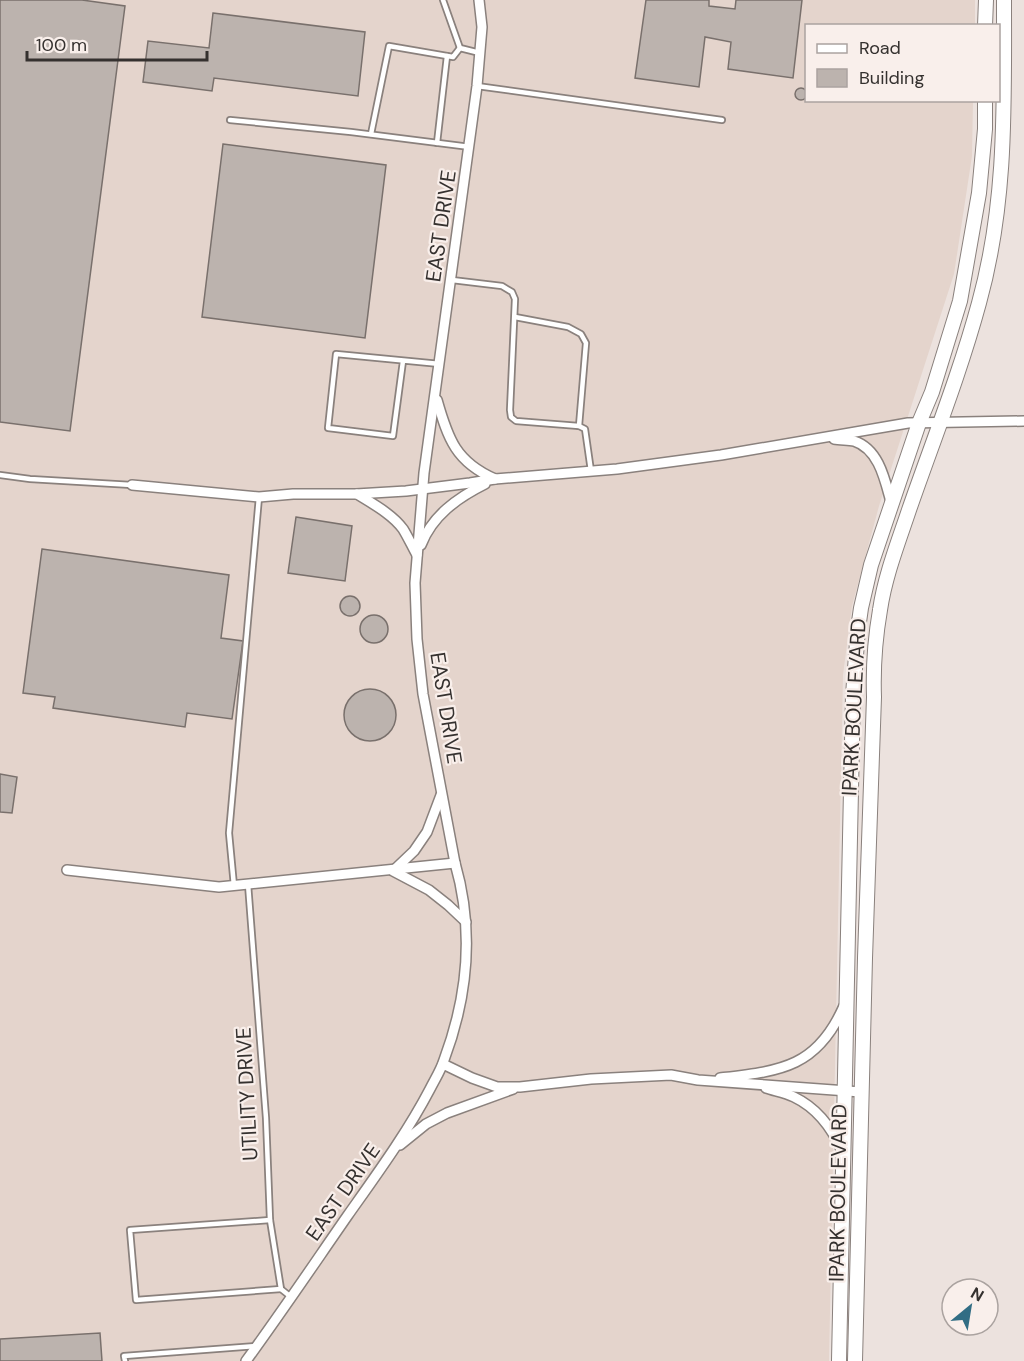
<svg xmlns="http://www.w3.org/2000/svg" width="1024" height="1361" viewBox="0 0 1024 1361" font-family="'DM Sans',sans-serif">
  <rect width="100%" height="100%" fill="#ece2de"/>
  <!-- built -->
  <polygon fill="#e4d4cc" points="0,0 975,0 975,25 806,26 806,100 973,101 972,156 954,274 879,506 852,606 843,675 829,1361 0,1361"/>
  <!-- building -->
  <g fill="#bcb3ae" stroke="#79706c" stroke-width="1.5">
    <polygon points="0,0 82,0 125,6 70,431 0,422"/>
    <polygon points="646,0 709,0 709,6 735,9 736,0 802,0 793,78 728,69 731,42 705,37 699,87 635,78"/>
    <polygon points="213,13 365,32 358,96 214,78 212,91 143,82 148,41 209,48"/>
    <circle cx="801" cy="94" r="6"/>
    <polygon points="223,144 386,165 365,338 202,317"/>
    <polygon points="296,517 352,526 345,581 288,573"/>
    <polygon points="42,549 229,575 221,638 243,641 232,719 187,713 185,727 53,708 55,697 23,693"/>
    <circle cx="350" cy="606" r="10"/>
    <circle cx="374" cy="629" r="14"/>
    <circle cx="370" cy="715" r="26"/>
    <polygon points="0,774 17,777 12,813 0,812"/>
    <polygon points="100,1333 102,1361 0,1361 0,1339"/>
  </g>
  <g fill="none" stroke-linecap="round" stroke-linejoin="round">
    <!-- service casing -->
    <g stroke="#8a817d" stroke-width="8">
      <g id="service">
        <polyline points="443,0 460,48 480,53"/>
        <polyline points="477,86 722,120"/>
        <polyline points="230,120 351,132 470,147"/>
        <polyline points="371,134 389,46 453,57 460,48"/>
        <polyline points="437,143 447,56"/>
        <polyline points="452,280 502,286 512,292 515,299 510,410 511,417 516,421 579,426 585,429 591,471"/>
        <polyline points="515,317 568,327 581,334 586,343 579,426"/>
        <polyline points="403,361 393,436 328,428 336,354 440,364"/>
        <polyline points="0,475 30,479 132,485"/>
        <polyline points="248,884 266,1118 270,1220 281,1289 291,1297"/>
        <polyline points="234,886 229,833 259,497"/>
        <polyline points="270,1220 130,1230 136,1300 281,1289"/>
        <polyline points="125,1361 124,1356 257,1346"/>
      </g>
    </g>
    <!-- minor casing -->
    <g stroke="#8a817d" stroke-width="12">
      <g id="minor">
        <path d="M437,400C448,439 456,462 495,479"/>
        <path d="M834,439C840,440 848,440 854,441C879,449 885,480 891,502"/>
        <polyline points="132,485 259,497 293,494 356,494 406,491 470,483 495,479 617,469 721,455 908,423 1024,421"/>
        <path d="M357,494C373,504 392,514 403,529C408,537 412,546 417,555"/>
        <path d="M421,545C432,516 457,498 485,484"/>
        <polyline points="441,795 427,832 414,851 393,871 429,890 448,905 466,922"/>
        <polyline points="67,870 219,887 455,863"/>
        <polyline points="443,1064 472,1078 497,1087 520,1087 591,1079 671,1075 698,1080 861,1092"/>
        <path d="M720,1078C780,1071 817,1068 844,1006"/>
        <path d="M766,1088C775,1091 786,1093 794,1097C817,1108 832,1128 842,1151"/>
        <polyline points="400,1145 426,1124 447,1113 513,1089"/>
        <path d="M246,1361C281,1313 314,1264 348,1215C377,1174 407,1133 430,1089C435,1079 441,1070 444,1060C468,996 474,929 455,863L423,694L417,639L415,583L424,473L477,86L482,27L479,0"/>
      </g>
    </g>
    <!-- secondary casing -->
    <g stroke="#8a817d" stroke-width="16">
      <g id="secondary">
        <polyline points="985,26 986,0"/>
        <polyline points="839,1361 853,695 858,629 861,608 871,565 919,423 932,392 960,301 979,193 985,129 985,100"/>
        <path d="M855,1361L865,958L874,697C873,668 875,639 880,610C885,576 898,543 909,510C933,441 960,373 979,303C1007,202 1004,104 1004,0"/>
      </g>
    </g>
    <!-- service -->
    <use href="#service" stroke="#fff" stroke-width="4.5"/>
    <!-- minor -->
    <use href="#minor" stroke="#fff" stroke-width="9"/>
    <!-- secondary -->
    <use href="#secondary" stroke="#fff" stroke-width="14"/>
  </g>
  <g text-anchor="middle" stroke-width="4.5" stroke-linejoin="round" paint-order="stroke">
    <!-- street labels -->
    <g font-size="21" fill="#35312f" stroke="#f9efeb">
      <text transform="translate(441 226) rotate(-82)" y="7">EAST DRIVE</text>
      <text transform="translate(854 707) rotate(-87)" y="7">IPARK BOULEVARD</text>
      <text transform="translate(446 708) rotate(81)" y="7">EAST DRIVE</text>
      <text transform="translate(247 1094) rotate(-93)" y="7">UTILITY DRIVE</text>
      <text transform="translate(343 1192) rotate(-55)" y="7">EAST DRIVE</text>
      <text transform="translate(838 1193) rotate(-89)" y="7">IPARK BOULEVARD</text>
    </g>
  </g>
  <!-- legend -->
  <rect x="805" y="24" width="195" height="78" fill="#f9efeb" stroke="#aba3a0" stroke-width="1.5"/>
  <rect x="817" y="44" width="30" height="9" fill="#ffffff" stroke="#aba3a0" stroke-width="1.5"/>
  <text x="859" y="54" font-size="18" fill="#35312f">Road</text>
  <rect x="817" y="69" width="30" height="18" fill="#bcb3ae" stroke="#aba3a0" stroke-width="1.5"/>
  <text x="859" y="84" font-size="18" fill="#35312f">Building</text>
  <!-- north arrow -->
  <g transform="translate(970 1307) rotate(30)"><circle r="28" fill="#f9efeb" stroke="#aba3a0" stroke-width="1.5"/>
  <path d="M0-4.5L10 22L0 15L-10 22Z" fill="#316d84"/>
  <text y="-9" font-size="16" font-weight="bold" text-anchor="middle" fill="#35312f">N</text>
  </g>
  <!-- scale -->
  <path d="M27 51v9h180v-9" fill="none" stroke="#35312f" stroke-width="3"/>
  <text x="36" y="51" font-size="18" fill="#35312f" stroke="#f9efeb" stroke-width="4.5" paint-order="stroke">100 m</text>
</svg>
